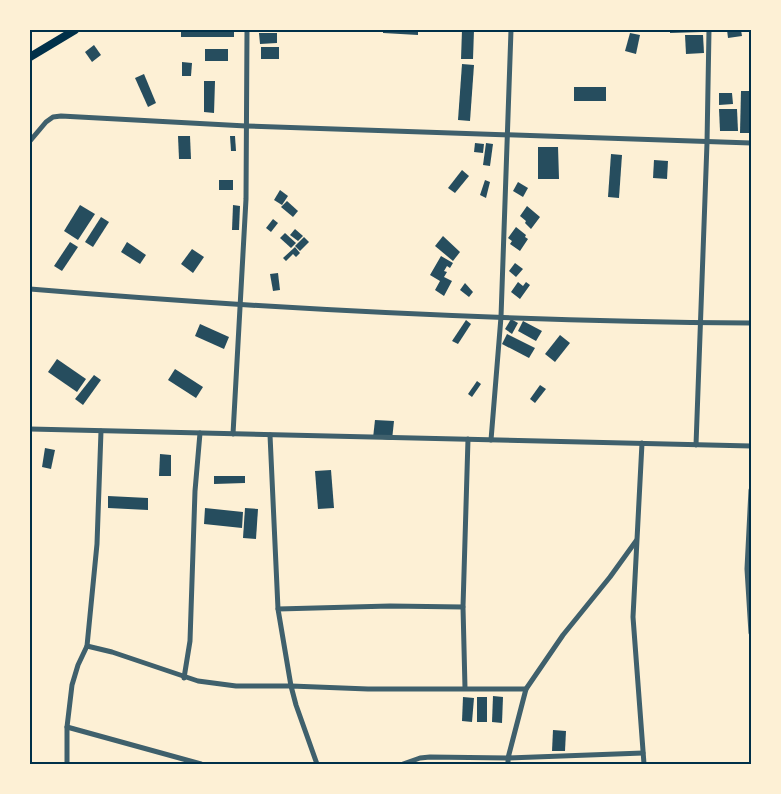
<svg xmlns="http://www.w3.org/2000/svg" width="781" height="794" viewBox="0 0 781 794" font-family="'Crimson Pro',serif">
  <rect width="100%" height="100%" fill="#fdf0d5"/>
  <!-- building -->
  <g fill="#264d5e">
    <rect x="181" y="30" width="53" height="7"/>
    <polygon points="383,30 418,30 418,35 383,33"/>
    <polygon points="462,30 474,30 473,59 461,59"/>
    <polygon points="670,30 702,30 702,32 670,33"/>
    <polygon points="727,30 741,30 742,36 728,38"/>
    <polygon points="259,33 277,33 277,43 260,44"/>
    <polygon points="630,33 640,35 636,54 625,51"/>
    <polygon points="685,35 703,35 704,53 686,54"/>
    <polygon points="94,45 101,55 92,62 85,52"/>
    <rect x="261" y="47" width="18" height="12"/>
    <rect x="205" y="49" width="23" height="12"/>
    <polygon points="182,62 192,63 191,76 182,76"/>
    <polygon points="462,64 474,65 470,121 458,120"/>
    <polygon points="144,74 156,103 148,107 135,78"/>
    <polygon points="204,81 215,81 214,113 204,112"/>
    <rect x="574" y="87" width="32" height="14"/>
    <polygon points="741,91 751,91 751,133 740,133"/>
    <polygon points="719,93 732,93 733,104 719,105"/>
    <polygon points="719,109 737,109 738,131 720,131"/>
    <polygon points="178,136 190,136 191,159 179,159"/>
    <polygon points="230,136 235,136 236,151 231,151"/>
    <polygon points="475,143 484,144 483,153 474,152"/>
    <polygon points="486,143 493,144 490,166 483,165"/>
    <polygon points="538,147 558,147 559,179 538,179"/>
    <polygon points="611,154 622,155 619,198 608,197"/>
    <polygon points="654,160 668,161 667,179 653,178"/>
    <polygon points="462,170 469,176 455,193 448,188"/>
    <rect x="219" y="180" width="14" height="10"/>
    <polygon points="485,180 490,182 486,198 480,195"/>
    <polygon points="518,182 528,188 523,197 513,191"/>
    <polygon points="280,190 288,196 282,205 274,200"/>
    <polygon points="287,201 298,211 293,217 281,207"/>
    <polygon points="80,205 95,214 78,240 64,231"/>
    <polygon points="233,205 240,206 239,230 232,230"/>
    <polygon points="527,206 540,217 531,229 525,223 526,221 520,216"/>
    <polygon points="101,217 109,222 93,247 85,242"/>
    <polygon points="273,219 278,223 271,232 266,228"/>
    <polygon points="516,227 526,235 525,237 528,239 520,251 510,244 512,241 508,238"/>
    <polygon points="295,229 303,236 298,241 290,235"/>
    <polygon points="285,233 296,243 291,248 280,238"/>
    <polygon points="443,236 460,252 453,261 435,246"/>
    <polygon points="304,237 309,242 300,251 295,246"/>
    <polygon points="70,242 78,247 62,271 54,266"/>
    <polygon points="127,242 146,255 140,264 121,252"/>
    <polygon points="295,247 300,253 296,257 293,254 286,261 283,258"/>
    <polygon points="192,249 204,257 193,273 181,264"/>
    <polygon points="441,256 453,263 450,268 447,266 444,271 447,272 444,277 452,281 444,296 435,290 440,281 430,275"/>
    <polygon points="515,263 523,269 516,277 509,271"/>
    <polygon points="278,273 280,290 273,291 270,274"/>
    <polygon points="518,282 523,286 526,282 530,285 520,299 511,292"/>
    <polygon points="465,283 473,292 469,297 460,290"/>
    <polygon points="511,319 518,323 512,334 505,329"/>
    <polygon points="466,320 471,324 458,344 452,341"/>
    <polygon points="523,321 542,331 536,341 518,331"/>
    <polygon points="200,324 229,337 224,349 195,336"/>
    <polygon points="507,334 535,348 529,358 502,344"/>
    <polygon points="560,335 570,343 555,362 545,354"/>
    <polygon points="57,359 86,379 77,392 48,372"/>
    <polygon points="175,369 203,387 196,398 168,380"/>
    <polygon points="94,375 101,380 83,405 75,399"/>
    <polygon points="477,381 481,384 472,397 468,394"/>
    <polygon points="540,385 546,389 535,403 530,399"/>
    <polygon points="375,420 394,421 392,440 373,438"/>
    <polygon points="45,448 55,450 51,469 42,467"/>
    <polygon points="160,454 171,455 171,476 159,476"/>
    <polygon points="331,470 334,508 318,509 315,471"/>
    <polygon points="214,476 245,476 245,483 214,484"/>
    <polygon points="108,496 148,498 148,510 108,508"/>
    <polygon points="205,508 243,512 242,528 204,524"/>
    <polygon points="245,508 258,509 256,539 243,538"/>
    <polygon points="493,696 503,697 502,723 492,722"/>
    <polygon points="463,697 474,698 472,722 462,721"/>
    <rect x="477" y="697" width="10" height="25"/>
    <polygon points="553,730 566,731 565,751 552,751"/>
  </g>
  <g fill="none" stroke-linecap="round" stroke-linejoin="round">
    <!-- minor -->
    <g stroke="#3f606c" stroke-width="5">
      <polyline points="30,141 46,122 53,117 61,116 246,126 751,143"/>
      <path d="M30,289C270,309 510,321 751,323"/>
      <polyline points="30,429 751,446"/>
      <polyline points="233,434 246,199 247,30"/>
      <polyline points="270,435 278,609"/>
      <polyline points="491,440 501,317 511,30"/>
      <polyline points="642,443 633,617 644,764"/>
      <polyline points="696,445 707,143 709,30"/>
      <polyline points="751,490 747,569 751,633"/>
      <polyline points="636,541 610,577 563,635 526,689 508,758 643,753"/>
      <polyline points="463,607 465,688"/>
      <polyline points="87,646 112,652 198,681 236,686 291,686 278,609 390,606 463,607 468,439"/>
      <polyline points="184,678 190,641 195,491 200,433"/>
      <polyline points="67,727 201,764"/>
      <polyline points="67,764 67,727 72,685 78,665 87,646 97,544 101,431"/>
      <polyline points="317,764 296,705 291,686 368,689 526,689"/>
      <polyline points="403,764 420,758 430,757 508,758 508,764"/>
    </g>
    <!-- secondary -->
    <polyline stroke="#003049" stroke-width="8" points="30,57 75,30"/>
  </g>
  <!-- border -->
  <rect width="781" height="794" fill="none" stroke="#fdf0d5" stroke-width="62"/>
  <rect x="31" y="31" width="719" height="732" fill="none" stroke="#003049" stroke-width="2"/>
</svg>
